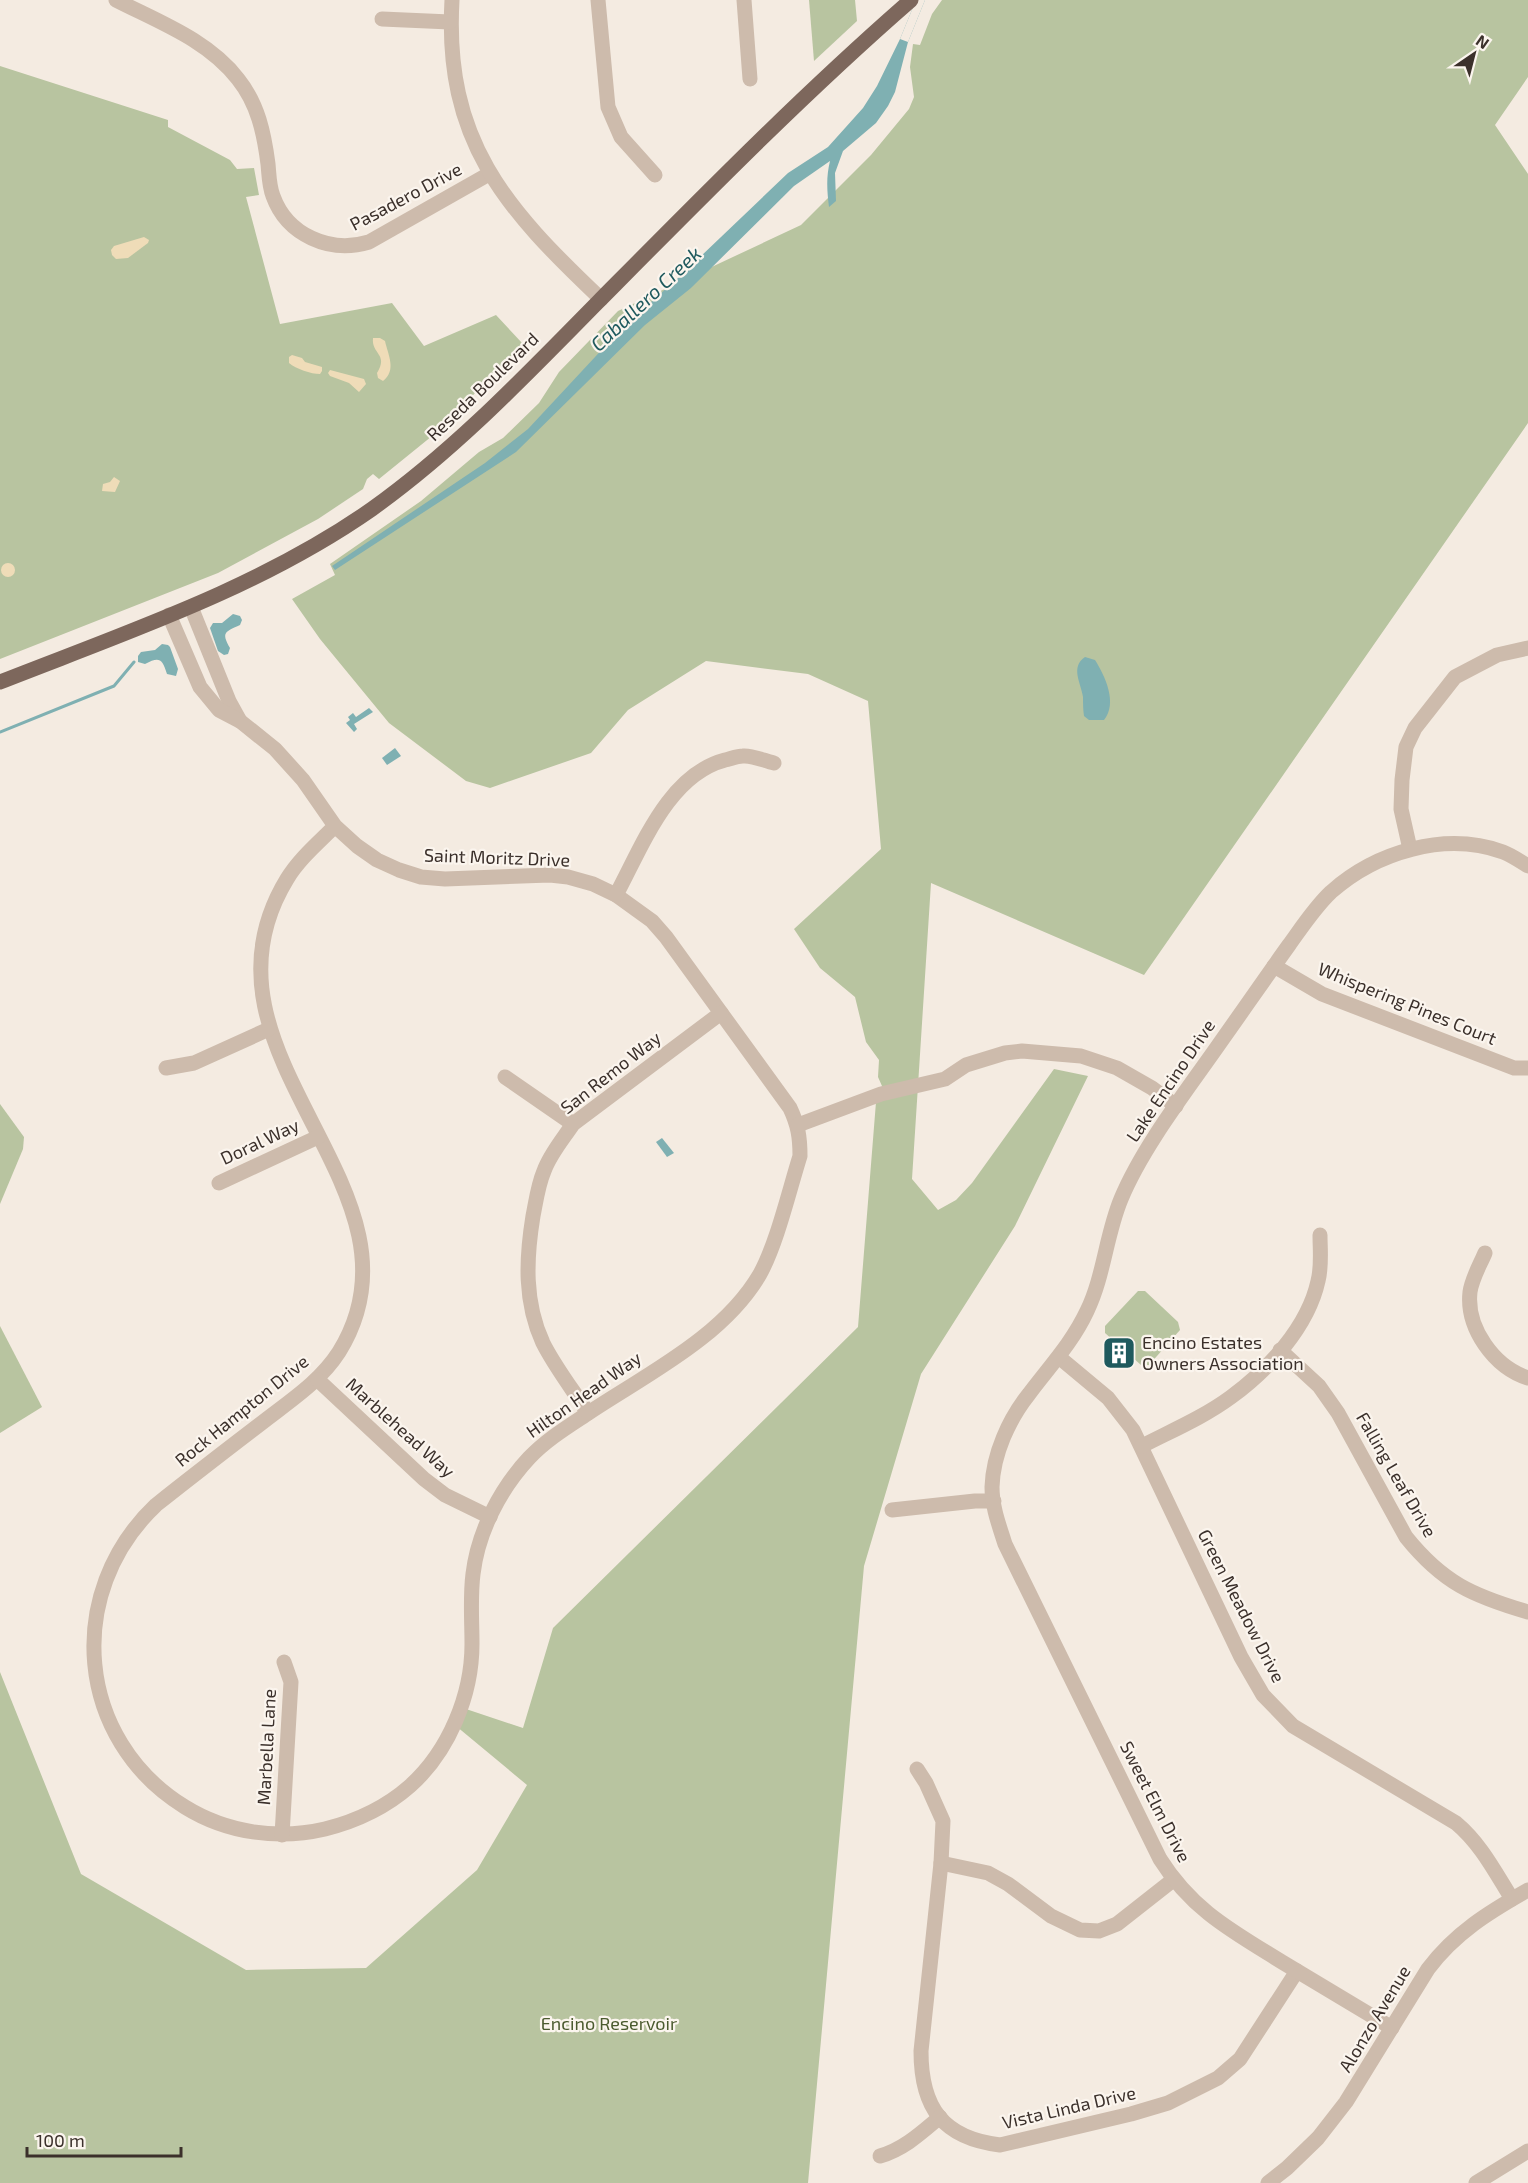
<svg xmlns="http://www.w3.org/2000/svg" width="1528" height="2183" viewBox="0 0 1528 2183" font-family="'Exo 2',sans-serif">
  <rect width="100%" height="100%" fill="#f4ebe1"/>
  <!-- green -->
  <g fill="#b8c4a0">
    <polygon points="809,0 855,0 857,21 814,61"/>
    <polygon points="942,0 1528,0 1528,77 1495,125 1528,174 1528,423 1144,975 931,883 912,1179 938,1210 956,1200 972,1183 1054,1069 1088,1076 1015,1226 921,1374 864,1566 808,2183 0,2183 0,1672 81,1874 246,1970 366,1968 477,1870 527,1785 456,1726 463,1708 523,1728 553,1628 858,1327 876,1102 882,1086 878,1077 879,1060 866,1042 855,997 820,968 794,929 881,849 868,701 808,674 706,661 628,710 591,753 490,788 466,781 389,723 320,639 292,599 335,575 330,564 421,501 479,452 503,438 539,403 559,372 618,311 801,225 871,155 909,109 914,97 910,67 913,44 920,45 932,14"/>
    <polygon points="0,66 168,120 168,127 230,160 237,169 254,168 259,195 246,197 280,324 392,303 424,346 496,315 523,344 437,432 379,479 373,474 367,479 363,489 318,519 218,573 0,659"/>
    <polygon points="0,1104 24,1137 23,1149 0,1204"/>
    <polygon points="1138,1291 1145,1291 1178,1322 1180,1330 1149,1365 1141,1365 1105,1333 1105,1326"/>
    <polygon points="0,1326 42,1407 0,1433"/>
  </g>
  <!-- sand -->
  <g fill="#efdcb8">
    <polygon points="144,237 149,240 148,243 128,258 116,259 112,255 111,250 114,246"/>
    <path d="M373,338H380L385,341C388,355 397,370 383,381L378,378L377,373C389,354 371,354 373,338Z"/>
    <path d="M292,355L302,358L305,362L322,367V371L320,374C311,374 296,369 289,363V357Z"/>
    <polygon points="330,370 364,379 366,384 359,392 349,383 330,376 328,373"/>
    <polygon points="114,477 120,481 115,492 102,491 103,484 110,482"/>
    <circle cx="8" cy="570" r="7"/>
  </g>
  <!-- water -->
  <g fill="#7fb0b2">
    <path d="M916,0H925L908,42L895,92L888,106L876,123L843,151L835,173L836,201L829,207C827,191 826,177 830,161L794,186L691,288L645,325L516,452L335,570L332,566L485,463L528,429L622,328L677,279L788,173L828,147L863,108L877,86L900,39Z"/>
    <path d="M233,614L240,616L242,620L240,625C225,632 221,632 230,648L228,654L224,655L218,651L210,628L213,623H222Z"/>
    <path d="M162,644L168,645L170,647L178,669L176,676L167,674C162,658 159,657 145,664L138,662V656L141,652L155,650Z"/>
    <path d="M1085,657L1095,660C1105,676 1118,703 1104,720H1089L1084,716C1083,710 1083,703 1083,697C1081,683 1070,667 1085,657Z"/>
    <polygon points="369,708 373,712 354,724 357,729 354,732 346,723 350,720 348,717 353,713 356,717"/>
    <polygon points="395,748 401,756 387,765 382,758"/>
    <polygon points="662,1138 674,1153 667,1157 656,1142"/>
  </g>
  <!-- pier -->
  <polygon fill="#f4ebe1" points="916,0 925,0 908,42 900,39"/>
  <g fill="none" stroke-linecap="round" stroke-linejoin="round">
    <!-- stream -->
    <polyline stroke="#7fb0b2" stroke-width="3" points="0,732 114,686 134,662"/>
    <!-- minor -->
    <g stroke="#cdbbac" stroke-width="15">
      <path d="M116,0C159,22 208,40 238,79C258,104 264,133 268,164C269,174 269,186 273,196C287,235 330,254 369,242L489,174"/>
      <path d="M452,0C444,141 505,208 601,299"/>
      <polyline points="598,0 608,107 621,137 655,175"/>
      <polyline points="744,0 750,79"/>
      <polyline points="382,19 450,22"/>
      <polyline points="191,607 229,701 240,721"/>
      <path d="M169,615L200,687L219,710L240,721L275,749L303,780L335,826L357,846L377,860L399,870L421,877L445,879L550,875L568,877L593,884L616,895L652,921L666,937L790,1108C798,1125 800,1137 800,1156C789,1191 777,1243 760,1274C724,1336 649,1373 590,1412C569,1426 547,1439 529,1458C500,1489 478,1532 473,1574C470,1597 472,1621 472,1644C472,1695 449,1751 410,1786C385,1808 357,1821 325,1829C278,1840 227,1833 185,1807C76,1740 63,1593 156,1505C190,1478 225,1451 259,1425C288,1402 319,1383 339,1352C440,1189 180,1054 287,879C299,859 318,843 335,826"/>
      <polyline points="1410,849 1401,809 1402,780 1406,747 1415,728 1455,677 1497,655 1528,648"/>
      <path d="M616,895C642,847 668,775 725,760C730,759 737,756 743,756C752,755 765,761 774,763"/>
      <polyline points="1274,966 1322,994 1514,1068 1528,1068"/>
      <polyline points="166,1068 194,1063 269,1029"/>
      <polyline points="505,1077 573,1124"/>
      <polyline points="798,1125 881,1094 945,1079 966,1065 1005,1053 1022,1051 1081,1056 1117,1068 1152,1088 1176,1106"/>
      <polyline points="219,1183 318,1137"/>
      <path d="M1485,1253C1480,1265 1472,1278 1470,1292C1466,1328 1494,1367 1528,1378"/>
      <path d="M1280,1350L1319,1386L1338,1413L1406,1537C1443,1583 1473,1596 1528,1612"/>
      <path d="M1060,1358L1108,1398L1133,1430L1241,1657L1263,1695L1293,1726L1456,1823C1481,1844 1495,1872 1512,1899"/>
      <polyline points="318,1380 424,1479 445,1495 490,1517"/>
      <path d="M588,1413C573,1390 555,1367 543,1343C524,1302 526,1259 533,1216C536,1201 538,1185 544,1171C550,1154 563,1139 573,1124L721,1013"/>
      <path d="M1142,1446C1171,1431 1204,1417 1231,1397C1268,1370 1308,1327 1318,1281C1322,1266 1320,1250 1320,1235"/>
      <polyline points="892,1510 975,1501 994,1501"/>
      <path d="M917,1769L926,1783L943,1821L941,1863L921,2051C921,2108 943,2138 1000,2145L1131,2114L1168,2103L1218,2078L1240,2059L1297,1971"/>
      <polyline points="282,1835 291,1682 284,1662"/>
      <polyline points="941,1863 988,1873 1008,1884 1051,1916 1080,1930 1099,1931 1117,1924 1173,1880"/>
      <path d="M1392,2028C1355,2006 1318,1984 1282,1962C1232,1931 1192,1910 1160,1859L1005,1544C999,1525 992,1507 992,1487C993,1454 1009,1419 1029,1394C1050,1366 1072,1343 1087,1311C1104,1276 1106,1235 1121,1199C1143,1146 1188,1089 1222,1040C1244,1009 1266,977 1289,945C1302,927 1315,907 1331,892C1376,852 1445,831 1503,852C1511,855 1520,861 1528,866"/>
      <path d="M880,2156C904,2149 921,2133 940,2117"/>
      <path d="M1268,2183L1287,2168L1318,2138L1346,2102L1428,1969C1455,1933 1489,1912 1528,1890"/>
      <polyline points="1476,2183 1528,2151"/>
    </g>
    <!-- major -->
    <path stroke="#7d675c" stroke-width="15" d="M0,682C127,632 259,588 372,509C456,449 526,375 598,302C700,199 802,95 911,0"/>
  </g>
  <!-- icons -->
  <defs>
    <g id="building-square" transform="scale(1.725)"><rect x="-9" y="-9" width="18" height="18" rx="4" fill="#1f5a5e" stroke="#fbf5ee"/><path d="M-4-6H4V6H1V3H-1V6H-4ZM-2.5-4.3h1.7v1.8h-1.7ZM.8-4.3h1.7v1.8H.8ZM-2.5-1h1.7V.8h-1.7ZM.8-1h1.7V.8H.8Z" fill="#fff"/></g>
  </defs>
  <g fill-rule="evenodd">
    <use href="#building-square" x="1119" y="1353"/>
  </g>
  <g text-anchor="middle" stroke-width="4.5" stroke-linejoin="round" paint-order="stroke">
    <!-- street labels -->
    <g font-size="18" fill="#3b302b" stroke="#fbf5ee">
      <text transform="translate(406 197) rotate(-28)" y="6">Pasadero Drive</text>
      <text transform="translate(483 387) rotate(-44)" y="6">Reseda Boulevard</text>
      <text transform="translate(497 858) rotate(2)" y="6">Saint Moritz Drive</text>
      <text transform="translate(1407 1004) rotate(22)" y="6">Whispering Pines Court</text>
      <text transform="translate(611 1073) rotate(-38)" y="6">San Remo Way</text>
      <text transform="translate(1171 1081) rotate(-56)" y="6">Lake Encino Drive</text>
      <text transform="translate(260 1142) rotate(-25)" y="6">Doral Way</text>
      <text transform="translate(584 1395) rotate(-35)" y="6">Hilton Head Way</text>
      <text transform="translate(242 1411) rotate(-39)" y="6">Rock Hampton Drive</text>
      <text transform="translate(400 1428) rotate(42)" y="6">Marblehead Way</text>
      <text transform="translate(1396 1475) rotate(60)" y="6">Falling Leaf Drive</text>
      <text transform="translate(1241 1606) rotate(63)" y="6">Green Meadow Drive</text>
      <text transform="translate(267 1747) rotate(-87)" y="6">Marbella Lane</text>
      <text transform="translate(1155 1802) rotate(63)" y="6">Sweet Elm Drive</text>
      <text transform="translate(1375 2019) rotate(-59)" y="6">Alonzo Avenue</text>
      <text transform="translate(1069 2108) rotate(-13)" y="6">Vista Linda Drive</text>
    </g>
    <!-- poi labels -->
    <g font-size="18" fill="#3b302b" stroke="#fbf5ee" text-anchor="start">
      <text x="1142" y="1349">Encino Estates<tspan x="1142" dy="21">Owners Association</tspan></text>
    </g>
    <!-- park labels -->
    <g font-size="18" fill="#4a5a2e" stroke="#fbf5ee">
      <text x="609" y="2030">Encino Reservoir</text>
    </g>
    <!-- water labels -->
    <g font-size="20" font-style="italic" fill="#1f5a5e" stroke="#fbf5ee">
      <text transform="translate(646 299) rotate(-43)" y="7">Caballero Creek</text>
    </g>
  </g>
  <!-- north arrow -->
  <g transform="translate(1474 54) rotate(35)" stroke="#fbf5ee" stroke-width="4.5" paint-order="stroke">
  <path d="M0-4.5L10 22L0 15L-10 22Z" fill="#3b302b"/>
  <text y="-9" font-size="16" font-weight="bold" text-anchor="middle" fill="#3b302b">N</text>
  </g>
  <!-- scale -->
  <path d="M27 2147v9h154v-9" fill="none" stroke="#3b302b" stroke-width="3"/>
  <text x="36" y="2147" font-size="18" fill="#3b302b" stroke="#fbf5ee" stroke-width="4.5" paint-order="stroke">100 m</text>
</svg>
